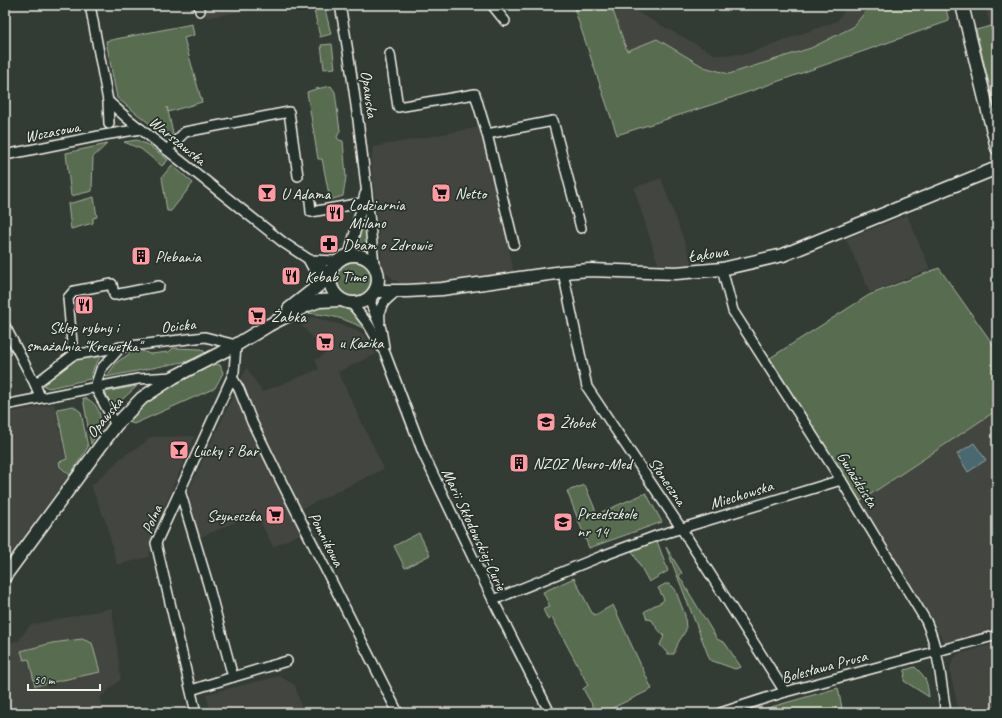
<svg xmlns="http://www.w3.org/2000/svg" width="1002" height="718" viewBox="0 0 1002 718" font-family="Caveat,sans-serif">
  <rect width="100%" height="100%" fill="#333b35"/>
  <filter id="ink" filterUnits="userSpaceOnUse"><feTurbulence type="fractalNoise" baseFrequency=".025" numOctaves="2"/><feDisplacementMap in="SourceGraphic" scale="8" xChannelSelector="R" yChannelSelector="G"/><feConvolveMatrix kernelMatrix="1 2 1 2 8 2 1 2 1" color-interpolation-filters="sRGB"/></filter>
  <g filter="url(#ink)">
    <!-- built -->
    <g fill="#43453f">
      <polygon points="204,5 276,5 206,18"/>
      <polygon points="622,5 624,5 716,55 746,54 837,21 848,5 871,5 852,27 811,48 729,74 704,66 657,39 627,51 613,9"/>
      <polygon points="985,5 997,5 997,53"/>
      <polygon points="480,127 501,212 514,273 454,282 402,284 394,280 385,272 382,263 371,162 373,147"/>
      <polygon points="661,178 692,262 689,265 659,267 634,188"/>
      <polygon points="907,215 930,269 870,293 846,239"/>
      <polygon points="312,317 352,328 365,335 376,354 338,372 384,469 293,513 302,533 273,547 256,513 199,538 189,498 190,487 243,375 247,368 262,392 319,369 315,359 319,358 326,352 300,324"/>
      <polygon points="54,404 66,459 58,461 59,468 70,475 5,562 5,413"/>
      <polygon points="997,410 997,629 945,643 859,502"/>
      <polygon points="195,436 153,533 149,557 117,565 109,534 109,530 91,486 122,457 143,444 150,437"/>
      <polygon points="112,608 121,679 100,698 103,713 5,713 5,643 18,641 30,625"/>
      <polygon points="997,643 997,713 959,713 950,672 951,665 953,659 959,654"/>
      <polygon points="279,676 295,685 303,713 211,713 206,694"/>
    </g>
    <!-- green -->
    <g fill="#586c50" stroke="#a6ae9c">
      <polygon points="324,5 331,34 320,37 313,6"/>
      <polygon points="573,5 611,5 627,51 657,39 704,67 729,74 811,48 853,27 871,5 945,5 949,21 714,104 617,135"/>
      <polygon points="192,24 194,35 184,38 202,102 168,112 167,107 173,133 169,139 117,98 106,41"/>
      <polygon points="991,26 997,52 997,115 976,30"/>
      <polygon points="332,44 335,68 324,69 321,45"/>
      <polygon points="331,86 335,92 340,131 337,137 339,140 343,141 346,177 343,196 330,200 322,159 318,159 307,92 316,89"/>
      <polygon points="137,140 150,146 168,160 162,166 141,149 124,142"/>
      <polygon points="107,144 93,157 92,191 71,196 66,153"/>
      <polygon points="172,165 193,183 171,211 167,211 162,177"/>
      <polygon points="94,197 97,217 93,218 93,223 71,229 68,204"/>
      <polygon points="368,228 370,254 354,249 359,230"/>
      <circle cx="354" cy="279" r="17"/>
      <polygon points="939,268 997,350 997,410 859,502 770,358 869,295"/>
      <path d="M339,306C353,311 360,318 368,331C347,318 327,314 303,313L316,307Z"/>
      <polygon points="173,348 202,349 206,354 188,361 106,377 117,362 137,349 150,354 169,352"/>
      <polygon points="103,353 94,367 90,379 49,388 44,386 43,383 63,367 77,358"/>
      <polygon points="211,363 220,365 223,373 215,388 134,424 126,421 141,406 158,393"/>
      <polygon points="137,386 113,408 105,392"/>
      <path d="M83,398C96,400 103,414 99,427C97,433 94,439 91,444Z"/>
      <polygon points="73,406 81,412 88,447 70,475 60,467 59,462 67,459 57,409"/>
      <polygon points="585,485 597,514 646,493 662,522 589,548 567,491"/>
      <polygon points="419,533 430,555 405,568 394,546"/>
      <polygon points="657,541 668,571 649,582 632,551"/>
      <polygon points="666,547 682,573 679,576 717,639 725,643 741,667 735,669 710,660"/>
      <polygon points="574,578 592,613 595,615 613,605 652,689 602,713 597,713 583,689 588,685 552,617 548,620 543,609 550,607 543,592"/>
      <polygon points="665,584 670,584 675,589 685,615 686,630 678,643 674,654 668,654 660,645 664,636 656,627 652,620 647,619 644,612 653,606 662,602 664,599 658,588"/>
      <polygon points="82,639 92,643 100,672 35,686 29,659 24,660 21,651 52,643"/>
      <path d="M915,667C927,678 927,682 929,697L904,681L905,670Z"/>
      <polygon points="838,688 843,713 750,713"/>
    </g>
    <!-- water -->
    <polygon fill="#4a6971" stroke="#8e9fa1" points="974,443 986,460 968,472 957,454"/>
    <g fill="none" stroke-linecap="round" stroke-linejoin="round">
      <!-- street casing -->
      <g stroke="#f4f1e8" stroke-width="12">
        <g id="street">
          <polyline points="90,5 108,101 109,124"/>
          <polyline points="199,5 200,11"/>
          <path d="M340,5C356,91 366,178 374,265"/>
          <polyline points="492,5 505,21"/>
          <polyline points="390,54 398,107 475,94 487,134 514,244"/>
          <polyline points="108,101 128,119 284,243 331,274"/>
          <polyline points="487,134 553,121 581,228"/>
          <polyline points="167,150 185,132 289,112 298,176"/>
          <polyline points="5,155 104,135 141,129"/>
          <polyline points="310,201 311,212 367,202"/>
          <polyline points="349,255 365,194"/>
          <polyline points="311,260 338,261"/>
          <polyline points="309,261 318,278 318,286"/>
          <path d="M722,269L733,311L841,480L926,621C939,650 941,682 946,713"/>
          <polyline points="563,272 587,387 681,528 785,692"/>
          <polyline points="372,296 371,304 381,329 384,347"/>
          <polyline points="352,304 368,324 385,353 423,453 493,600 550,713"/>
          <path d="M380,322C378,304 385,301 397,291"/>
          <polyline points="5,326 35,384 40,397"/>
          <polyline points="73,355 68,298 74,291 112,284 114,295 159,286"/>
          <polyline points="232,377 239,389 252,422 277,473 398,713"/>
          <polyline points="35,384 73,355 122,347 205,337 236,345 234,372 232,377 156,543 196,713"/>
          <polyline points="5,405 138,379 173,377"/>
          <polyline points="116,425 95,387 101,369 121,347"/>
          <polyline points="180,491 208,584 233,677 191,690"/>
          <polyline points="493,600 602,556 656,536 841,480"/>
          <polyline points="233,677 287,661"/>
          <polyline points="720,713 785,692 997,635"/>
        </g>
      </g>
      <!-- secondary casing -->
      <g stroke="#f4f1e8" stroke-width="15">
        <g id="secondary">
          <polyline points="962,5 997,148"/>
          <circle cx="354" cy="279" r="24"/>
          <polyline points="376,291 407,291 442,289 563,272 590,270 676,273 722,269 783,255 997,168"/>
          <polyline points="289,309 318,286 330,278"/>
          <polyline points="5,576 116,425 142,398 174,377 236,345 269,325 308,305 319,301 341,300"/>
        </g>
      </g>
      <!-- street -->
      <use href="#street" stroke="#26332d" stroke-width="9"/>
      <!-- secondary -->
      <use href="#secondary" stroke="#26332d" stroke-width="12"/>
    </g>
  </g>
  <!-- icons -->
  <defs>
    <g id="bar-square" transform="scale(1)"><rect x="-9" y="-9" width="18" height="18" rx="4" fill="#ff9aa2" stroke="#26332d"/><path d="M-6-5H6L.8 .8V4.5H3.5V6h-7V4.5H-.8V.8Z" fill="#111"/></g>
    <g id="supermarket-square" transform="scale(1)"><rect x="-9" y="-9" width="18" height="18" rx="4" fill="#ff9aa2" stroke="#26332d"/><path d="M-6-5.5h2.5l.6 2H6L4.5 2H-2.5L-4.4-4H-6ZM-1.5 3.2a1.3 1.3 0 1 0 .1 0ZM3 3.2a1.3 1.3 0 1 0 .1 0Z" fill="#111"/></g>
    <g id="restaurant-square" transform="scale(1)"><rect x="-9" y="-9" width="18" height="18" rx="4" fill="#ff9aa2" stroke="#26332d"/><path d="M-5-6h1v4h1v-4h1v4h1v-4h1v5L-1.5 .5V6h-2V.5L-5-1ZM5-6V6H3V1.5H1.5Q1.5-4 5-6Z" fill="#111"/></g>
    <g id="pharmacy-square" transform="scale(1)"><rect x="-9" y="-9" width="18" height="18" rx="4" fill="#ff9aa2" stroke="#26332d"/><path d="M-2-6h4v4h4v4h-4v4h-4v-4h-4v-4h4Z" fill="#111"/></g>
    <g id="building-square" transform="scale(1)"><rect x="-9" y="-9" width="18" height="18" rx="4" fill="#ff9aa2" stroke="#26332d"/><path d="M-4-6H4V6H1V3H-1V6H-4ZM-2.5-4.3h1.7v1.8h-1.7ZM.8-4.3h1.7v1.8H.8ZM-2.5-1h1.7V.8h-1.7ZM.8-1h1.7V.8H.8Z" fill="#111"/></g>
    <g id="school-square" transform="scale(1)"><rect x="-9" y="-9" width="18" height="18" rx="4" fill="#ff9aa2" stroke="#26332d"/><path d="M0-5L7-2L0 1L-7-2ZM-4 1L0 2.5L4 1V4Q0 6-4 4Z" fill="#111"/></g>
  </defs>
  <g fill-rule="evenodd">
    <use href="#bar-square" x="267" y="193"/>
    <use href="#supermarket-square" x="441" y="193"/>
    <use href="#restaurant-square" x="335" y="213"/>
    <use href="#pharmacy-square" x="329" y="244"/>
    <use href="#building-square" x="141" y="256"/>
    <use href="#restaurant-square" x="291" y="276"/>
    <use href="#restaurant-square" x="84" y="305"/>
    <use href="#supermarket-square" x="257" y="316"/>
    <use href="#supermarket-square" x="325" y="342"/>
    <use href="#school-square" x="546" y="422"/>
    <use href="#bar-square" x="179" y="450"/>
    <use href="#building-square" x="519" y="463"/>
    <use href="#supermarket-square" x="275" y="515"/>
    <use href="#school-square" x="563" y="522"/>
  </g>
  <g text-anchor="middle" stroke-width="3.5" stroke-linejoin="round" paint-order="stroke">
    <!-- street labels -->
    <g font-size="16" fill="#f4f1e8" stroke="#26332d">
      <text transform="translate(370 94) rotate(82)" y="6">Opawska</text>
      <text transform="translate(52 131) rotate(-11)" y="6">Wczasowa</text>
      <text transform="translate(178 140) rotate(39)" y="6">Warszawska</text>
      <text transform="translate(708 253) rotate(-8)" y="6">Łąkowa</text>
      <text transform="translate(178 325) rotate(-6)" y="6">Ocicka</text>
      <text transform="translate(104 417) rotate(-50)" y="6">Opawska</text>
      <text transform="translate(858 479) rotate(58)" y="6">Gwiaździsta</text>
      <text transform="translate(668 481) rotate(56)" y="6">Słoneczna</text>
      <text transform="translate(741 494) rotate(-17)" y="6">Miechowska</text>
      <text transform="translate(151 519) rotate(-67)" y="6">Polna</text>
      <text transform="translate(475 529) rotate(65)" y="6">Marii Skłodowskiej-Curie</text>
      <text transform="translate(327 539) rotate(63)" y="6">Pomnikowa</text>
      <text transform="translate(824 666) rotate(-15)" y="6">Bolesława Prusa</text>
    </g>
    <!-- poi labels -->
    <g font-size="16" fill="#f4f1e8" stroke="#26332d" text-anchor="start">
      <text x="281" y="199">U Adama</text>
      <text x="455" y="199">Netto</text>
      <text x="349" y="210">Lodziarnia<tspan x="349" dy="18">Milano</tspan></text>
      <text x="343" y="250">Dbam o Zdrowie</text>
      <text x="155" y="262">Plebania</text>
      <text x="305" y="282">Kebab Time</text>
      <text x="271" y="322">Żabka</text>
      <text x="84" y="333" text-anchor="middle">Sklep rybny i<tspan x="84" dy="18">smażalnia "Krewetka"</tspan></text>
      <text x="339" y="348">u Kazika</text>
      <text x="560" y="428">Żłobek</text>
      <text x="193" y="456">Lucky 7 Bar</text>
      <text x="533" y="469">NZOZ Neuro-Med</text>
      <text x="577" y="519">Przedszkole<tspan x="577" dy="18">nr 14</tspan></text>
      <text x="261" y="521" text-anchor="end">Szyneczka</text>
    </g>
  </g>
  <!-- margin -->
  <rect width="1002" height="718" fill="none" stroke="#26332d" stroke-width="20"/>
  <rect x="10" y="10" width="982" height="698" fill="none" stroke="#f4f1e8" stroke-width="1.5" filter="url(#ink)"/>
  <!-- scale -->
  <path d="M28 684v6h72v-6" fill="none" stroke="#f4f1e8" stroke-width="2"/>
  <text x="34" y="684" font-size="12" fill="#f4f1e8" stroke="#26332d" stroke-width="3" paint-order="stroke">50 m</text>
</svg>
